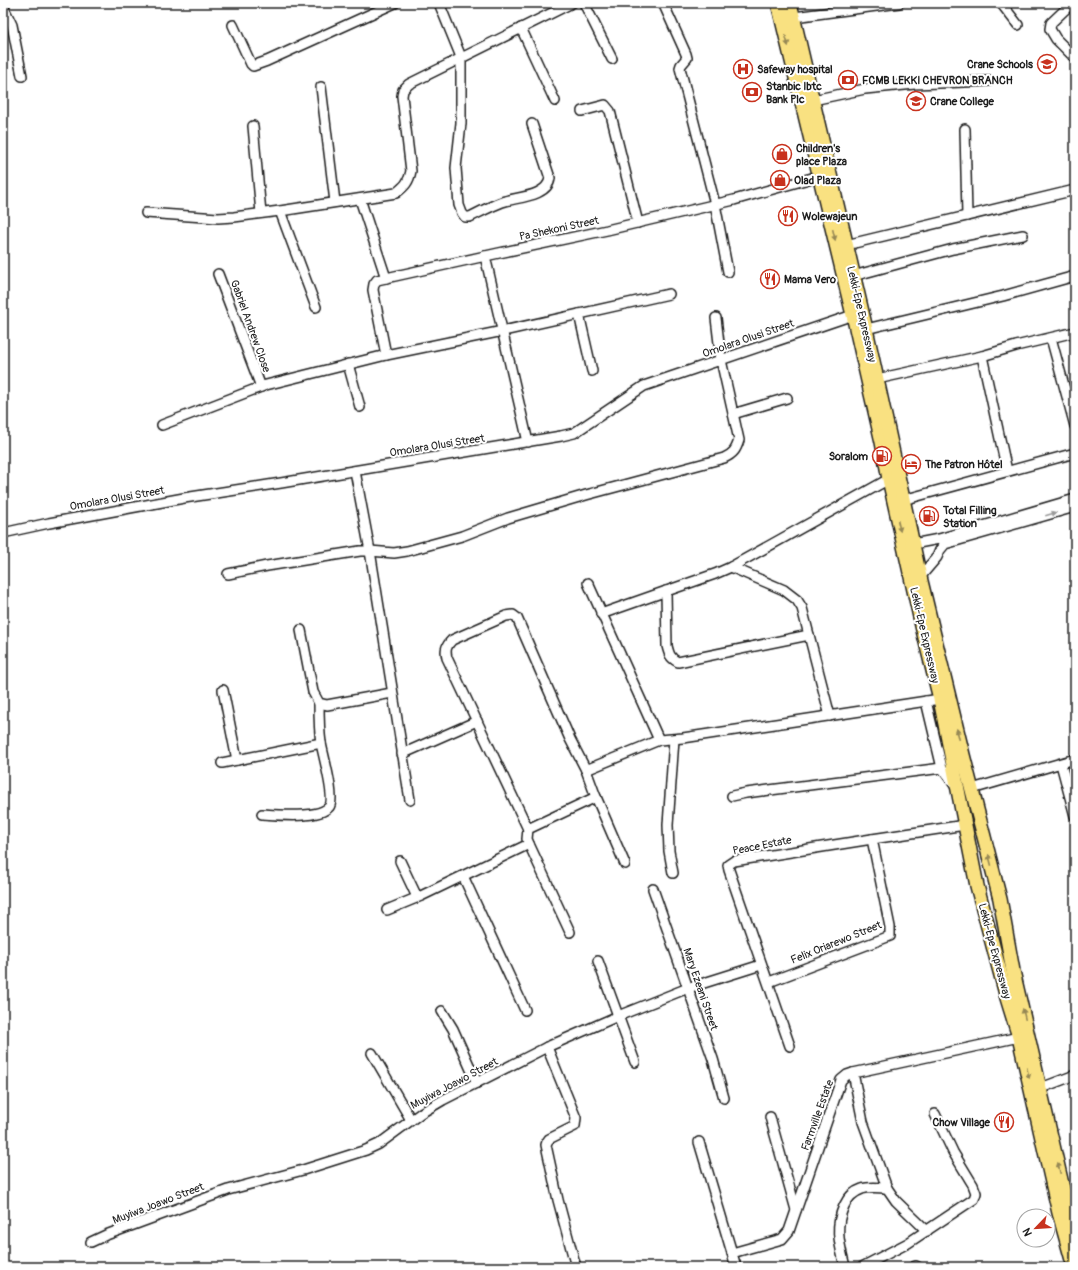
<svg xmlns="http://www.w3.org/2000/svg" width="1078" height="1270" viewBox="0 0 1078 1270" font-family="Pangolin,sans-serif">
  <rect width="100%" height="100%" fill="#fff"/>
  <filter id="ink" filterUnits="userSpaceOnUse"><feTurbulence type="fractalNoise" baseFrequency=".025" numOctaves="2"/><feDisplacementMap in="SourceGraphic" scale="8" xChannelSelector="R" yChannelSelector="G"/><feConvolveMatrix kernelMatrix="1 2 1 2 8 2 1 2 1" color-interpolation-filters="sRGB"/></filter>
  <g filter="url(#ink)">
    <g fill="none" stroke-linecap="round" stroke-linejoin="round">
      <!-- minor casing -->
      <g stroke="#1c1c1c" stroke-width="12">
        <g id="minor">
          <path d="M439,3L461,57V123L456,168L459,205L462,213L465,217H470C480,212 491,206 502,202C516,197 548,197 550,178L532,124"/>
          <polyline points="584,3 612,59"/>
          <polyline points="663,3 686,54 687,58 681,65 680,68 715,204 728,272"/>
          <polyline points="1001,3 1018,25"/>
          <polyline points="1072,3 1051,23 1050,29 1056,39 1075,58"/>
          <polyline points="3,6 12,25 22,76"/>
          <polyline points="794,17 899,3"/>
          <polyline points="233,25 251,64 253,66 267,61 395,3"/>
          <polyline points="521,28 555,101"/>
          <polyline points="321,87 335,202"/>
          <polyline points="813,100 865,89 915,84 989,81"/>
          <polyline points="582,111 605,105 610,111 638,223"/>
          <polyline points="253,126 261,213"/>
          <polyline points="965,129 967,216"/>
          <polyline points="360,199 386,278"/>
          <polyline points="280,211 316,307"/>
          <path d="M146,213L218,218L234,217L280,211L396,193C405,186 409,182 411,171L402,96L403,90L409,84L572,3"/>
          <polyline points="846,245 1075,190"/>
          <polyline points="485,256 528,442"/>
          <polyline points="218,274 261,387"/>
          <polyline points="853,276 953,249 1023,235"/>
          <polyline points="579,314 592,371"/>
          <polyline points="866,329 1003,296 1075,276"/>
          <polyline points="1051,338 1075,426"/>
          <polyline points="386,355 373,290 374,284 377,280 499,253 607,230 734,200 819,176"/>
          <polyline points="982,356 1007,471"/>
          <polyline points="348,364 360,407"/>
          <polyline points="877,379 982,356 1016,346 1075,332"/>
          <polyline points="733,414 787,398"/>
          <polyline points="162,425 266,385 386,355 503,331 669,294"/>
          <polyline points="355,471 370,551 410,800"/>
          <polyline points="903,500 1075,453"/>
          <polyline points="3,533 49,523 184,498 281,483 561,436 574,433 644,386 853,315"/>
          <polyline points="913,544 939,539 1075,499"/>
          <polyline points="731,567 784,590 797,600 802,608 830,716"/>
          <path d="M228,574L267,566L360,551H370L394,553L407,551L462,536L508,518L586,495L724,458C733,454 736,450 739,440L721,360L716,318"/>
          <polyline points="920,577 937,557 940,550 945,544 1075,507"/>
          <polyline points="588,583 659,740"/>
          <path d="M666,591L667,646C669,654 670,658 678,662L809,635"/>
          <polyline points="601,614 715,574 731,567 889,479"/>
          <polyline points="301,630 313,692 319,703 327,705 392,693"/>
          <polyline points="223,690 237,760"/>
          <polyline points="926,701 942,768"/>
          <polyline points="402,754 477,721"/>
          <polyline points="222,763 321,743"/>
          <polyline points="1061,764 1075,816"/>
          <polyline points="972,789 1075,759"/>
          <polyline points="732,796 746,793 942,768 956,787"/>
          <polyline points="596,797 625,864"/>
          <path d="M262,814C277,815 318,819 329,807C336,799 323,755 321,743C319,730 319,717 319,703"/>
          <path d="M528,829L447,658C445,650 446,646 452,640L506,616L513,615L517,618L570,739L586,770"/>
          <polyline points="529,844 570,932"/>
          <polyline points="400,861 417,897"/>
          <polyline points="673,873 669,851 668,825 674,739"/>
          <polyline points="463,876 525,1010"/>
          <polyline points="653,889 713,1059 724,1098"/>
          <polyline points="387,910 421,896 529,844 527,839 528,829 596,797 586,770 659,740 683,738 940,699"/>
          <polyline points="598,961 635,1062"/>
          <polyline points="769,982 890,936 890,927 872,839"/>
          <polyline points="442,1011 453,1029 477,1083"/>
          <polyline points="790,1046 729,870 728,865 734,861 872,839 965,825"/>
          <polyline points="547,1047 576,1118 575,1126 549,1139 547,1142 546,1145 558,1200 576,1267"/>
          <polyline points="372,1053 411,1120"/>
          <polyline points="853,1073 863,1122 887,1188 896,1201 927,1231"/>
          <polyline points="1041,1088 1075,1075"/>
          <polyline points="770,1117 796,1210"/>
          <polyline points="699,1142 732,1253"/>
          <polyline points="91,1242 106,1235 228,1190 303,1170 366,1150 379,1144 421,1113 443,1100 547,1047 618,1016 688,988 761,965"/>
          <polyline points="736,1267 732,1253 782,1239 789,1231 841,1080 847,1075 853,1073 1019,1037"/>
          <path d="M845,1267C840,1245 834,1228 844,1206C848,1197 853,1192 862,1189C870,1186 879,1188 887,1188"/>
          <polyline points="862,1267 908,1243 974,1199 976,1193 973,1185 953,1152 935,1114"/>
          <polyline points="913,1267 916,1266 918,1267"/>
        </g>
      </g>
      <!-- highway casing -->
      <g stroke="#1c1c1c" stroke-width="16">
        <g id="highway">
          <polyline points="778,3 853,315 882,442 889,479 922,626 940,699 977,886 1007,998 1019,1037 1059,1213 1074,1267"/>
          <polyline points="790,3 866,329 920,577 963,755 1000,899 1013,971 1070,1219 1075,1233"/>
        </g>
      </g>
      <!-- minor -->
      <use href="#minor" stroke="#fff" stroke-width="9"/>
      <!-- highway -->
      <use href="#highway" stroke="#f9e181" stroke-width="13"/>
    </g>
    <!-- one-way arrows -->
    <defs><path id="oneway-solid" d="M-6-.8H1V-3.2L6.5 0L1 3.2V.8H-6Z"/></defs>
    <g fill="#968854">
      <use href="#oneway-solid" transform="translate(787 41) rotate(76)"/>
      <use href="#oneway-solid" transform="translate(834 235) rotate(77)"/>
      <use href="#oneway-solid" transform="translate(899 526) rotate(77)"/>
      <use href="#oneway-solid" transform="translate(958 734) rotate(-103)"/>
      <use href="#oneway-solid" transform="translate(990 860) rotate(-105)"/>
      <use href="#oneway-solid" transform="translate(1024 1014) rotate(-103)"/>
      <use href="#oneway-solid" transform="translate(1028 1073) rotate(77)"/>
      <use href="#oneway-solid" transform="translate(1059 1168) rotate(-103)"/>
    </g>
    <use fill="#999" href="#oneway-solid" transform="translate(1051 514) rotate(-16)"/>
  </g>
  <!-- icons -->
  <defs>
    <g id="school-ring" transform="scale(1)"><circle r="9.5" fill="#fff" stroke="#c8321e" stroke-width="1.5"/><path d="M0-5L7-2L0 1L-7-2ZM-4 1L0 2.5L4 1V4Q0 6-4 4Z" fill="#c8321e"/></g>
    <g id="hospital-ring" transform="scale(1)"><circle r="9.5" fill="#fff" stroke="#c8321e" stroke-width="1.5"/><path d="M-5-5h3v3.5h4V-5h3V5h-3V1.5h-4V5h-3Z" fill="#c8321e"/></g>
    <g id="bank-ring" transform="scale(1)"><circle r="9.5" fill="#fff" stroke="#c8321e" stroke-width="1.5"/><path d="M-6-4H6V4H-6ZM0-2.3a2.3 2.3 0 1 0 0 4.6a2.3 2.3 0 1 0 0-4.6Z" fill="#c8321e"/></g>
    <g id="shop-ring" transform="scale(1)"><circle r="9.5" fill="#fff" stroke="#c8321e" stroke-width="1.5"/><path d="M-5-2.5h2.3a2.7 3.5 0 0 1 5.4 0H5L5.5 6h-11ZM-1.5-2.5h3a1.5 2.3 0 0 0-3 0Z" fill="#c8321e"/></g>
    <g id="restaurant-ring" transform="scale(1)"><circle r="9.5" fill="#fff" stroke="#c8321e" stroke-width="1.5"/><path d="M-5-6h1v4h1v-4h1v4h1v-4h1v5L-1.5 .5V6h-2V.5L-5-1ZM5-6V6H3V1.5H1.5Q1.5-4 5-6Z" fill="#c8321e"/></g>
    <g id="fuel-ring" transform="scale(1)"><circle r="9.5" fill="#fff" stroke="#c8321e" stroke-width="1.5"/><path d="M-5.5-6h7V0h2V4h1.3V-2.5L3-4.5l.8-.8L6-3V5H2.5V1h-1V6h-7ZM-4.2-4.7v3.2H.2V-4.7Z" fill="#c8321e"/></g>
    <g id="hotel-ring" transform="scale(1)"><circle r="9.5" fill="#fff" stroke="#c8321e" stroke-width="1.5"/><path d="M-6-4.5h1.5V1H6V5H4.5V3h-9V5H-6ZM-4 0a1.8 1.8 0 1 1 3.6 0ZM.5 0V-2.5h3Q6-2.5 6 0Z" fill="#c8321e"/></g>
  </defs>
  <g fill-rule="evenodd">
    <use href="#school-ring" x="1047" y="64"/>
    <use href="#hospital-ring" x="743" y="69"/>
    <use href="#bank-ring" x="848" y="80"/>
    <use href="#bank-ring" x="752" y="92"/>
    <use href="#school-ring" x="916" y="101"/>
    <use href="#shop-ring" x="782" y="154"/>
    <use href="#shop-ring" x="780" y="180"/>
    <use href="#restaurant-ring" x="788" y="216"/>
    <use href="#restaurant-ring" x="770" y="279"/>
    <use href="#fuel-ring" x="882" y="456"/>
    <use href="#hotel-ring" x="911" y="464"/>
    <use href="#fuel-ring" x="929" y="516"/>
    <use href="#restaurant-ring" x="1004" y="1122"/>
  </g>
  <g text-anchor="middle" stroke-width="4" stroke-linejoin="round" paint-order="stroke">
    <!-- poi labels -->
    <g font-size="11" font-weight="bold" fill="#1c1c1c" stroke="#fff" text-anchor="start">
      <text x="1033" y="68" text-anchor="end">Crane Schools</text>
      <text x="757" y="73">Safeway hospital</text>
      <text x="862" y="84">FCMB LEKKI CHEVRON BRANCH</text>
      <text x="766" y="90">Stanbic Ibtc<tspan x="766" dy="13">Bank Plc</tspan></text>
      <text x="930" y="105">Crane College</text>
      <text x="796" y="152">Children's<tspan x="796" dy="13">place Plaza</tspan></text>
      <text x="794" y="184">Olad Plaza</text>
      <text x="802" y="220">Wolewajeun</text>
      <text x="784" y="283">Mama Vero</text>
      <text x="868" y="460" text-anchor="end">Soralom</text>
      <text x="925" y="468">The Patron Hôtel</text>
      <text x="943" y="514">Total Filling<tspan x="943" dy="13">Station</tspan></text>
      <text x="990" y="1126" text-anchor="end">Chow Village</text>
    </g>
    <!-- street labels -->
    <g font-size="11" fill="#1c1c1c" stroke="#fff">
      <text transform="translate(559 228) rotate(-12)" y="4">Pa Shekoni Street</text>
      <text transform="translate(862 314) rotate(77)" y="4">Lekki-Epe Expressway</text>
      <text transform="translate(251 326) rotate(70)" y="4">Gabriel Andrew Close</text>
      <text transform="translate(748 338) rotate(-19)" y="4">Omolara Olusi Street</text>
      <text transform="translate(437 445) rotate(-9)" y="4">Omolara Olusi Street</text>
      <text transform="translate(117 498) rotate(-10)" y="4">Omolara Olusi Street</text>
      <text transform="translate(925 635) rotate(77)" y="4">Lekki-Epe Expressway</text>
      <text transform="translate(762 845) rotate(-11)" y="4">Peace Estate</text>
      <text transform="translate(836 942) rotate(-22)" y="4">Felix Oriarewo Street</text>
      <text transform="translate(995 951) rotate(75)" y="4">Lekki-Epe Expressway</text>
      <text transform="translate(701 989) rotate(71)" y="4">Mary Ezeani Street</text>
      <text transform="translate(454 1083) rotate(-28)" y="4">Muyiwa Joawo Street</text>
      <text transform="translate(817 1115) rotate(-70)" y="4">Farmville Estate</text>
      <text transform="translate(158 1203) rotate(-21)" y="4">Muyiwa Joawo Street</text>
    </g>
  </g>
  <!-- margin -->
  <rect width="1078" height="1270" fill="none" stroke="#fff" stroke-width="16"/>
  <rect x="8" y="8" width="1062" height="1254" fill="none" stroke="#1c1c1c" stroke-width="1.5" filter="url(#ink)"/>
  <!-- north arrow -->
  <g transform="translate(1036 1228) rotate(245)"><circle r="19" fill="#ffffff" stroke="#a4a4a4"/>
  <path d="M0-3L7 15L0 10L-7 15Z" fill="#c8321e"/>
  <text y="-6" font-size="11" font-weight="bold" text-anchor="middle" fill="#1c1c1c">N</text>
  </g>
</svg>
